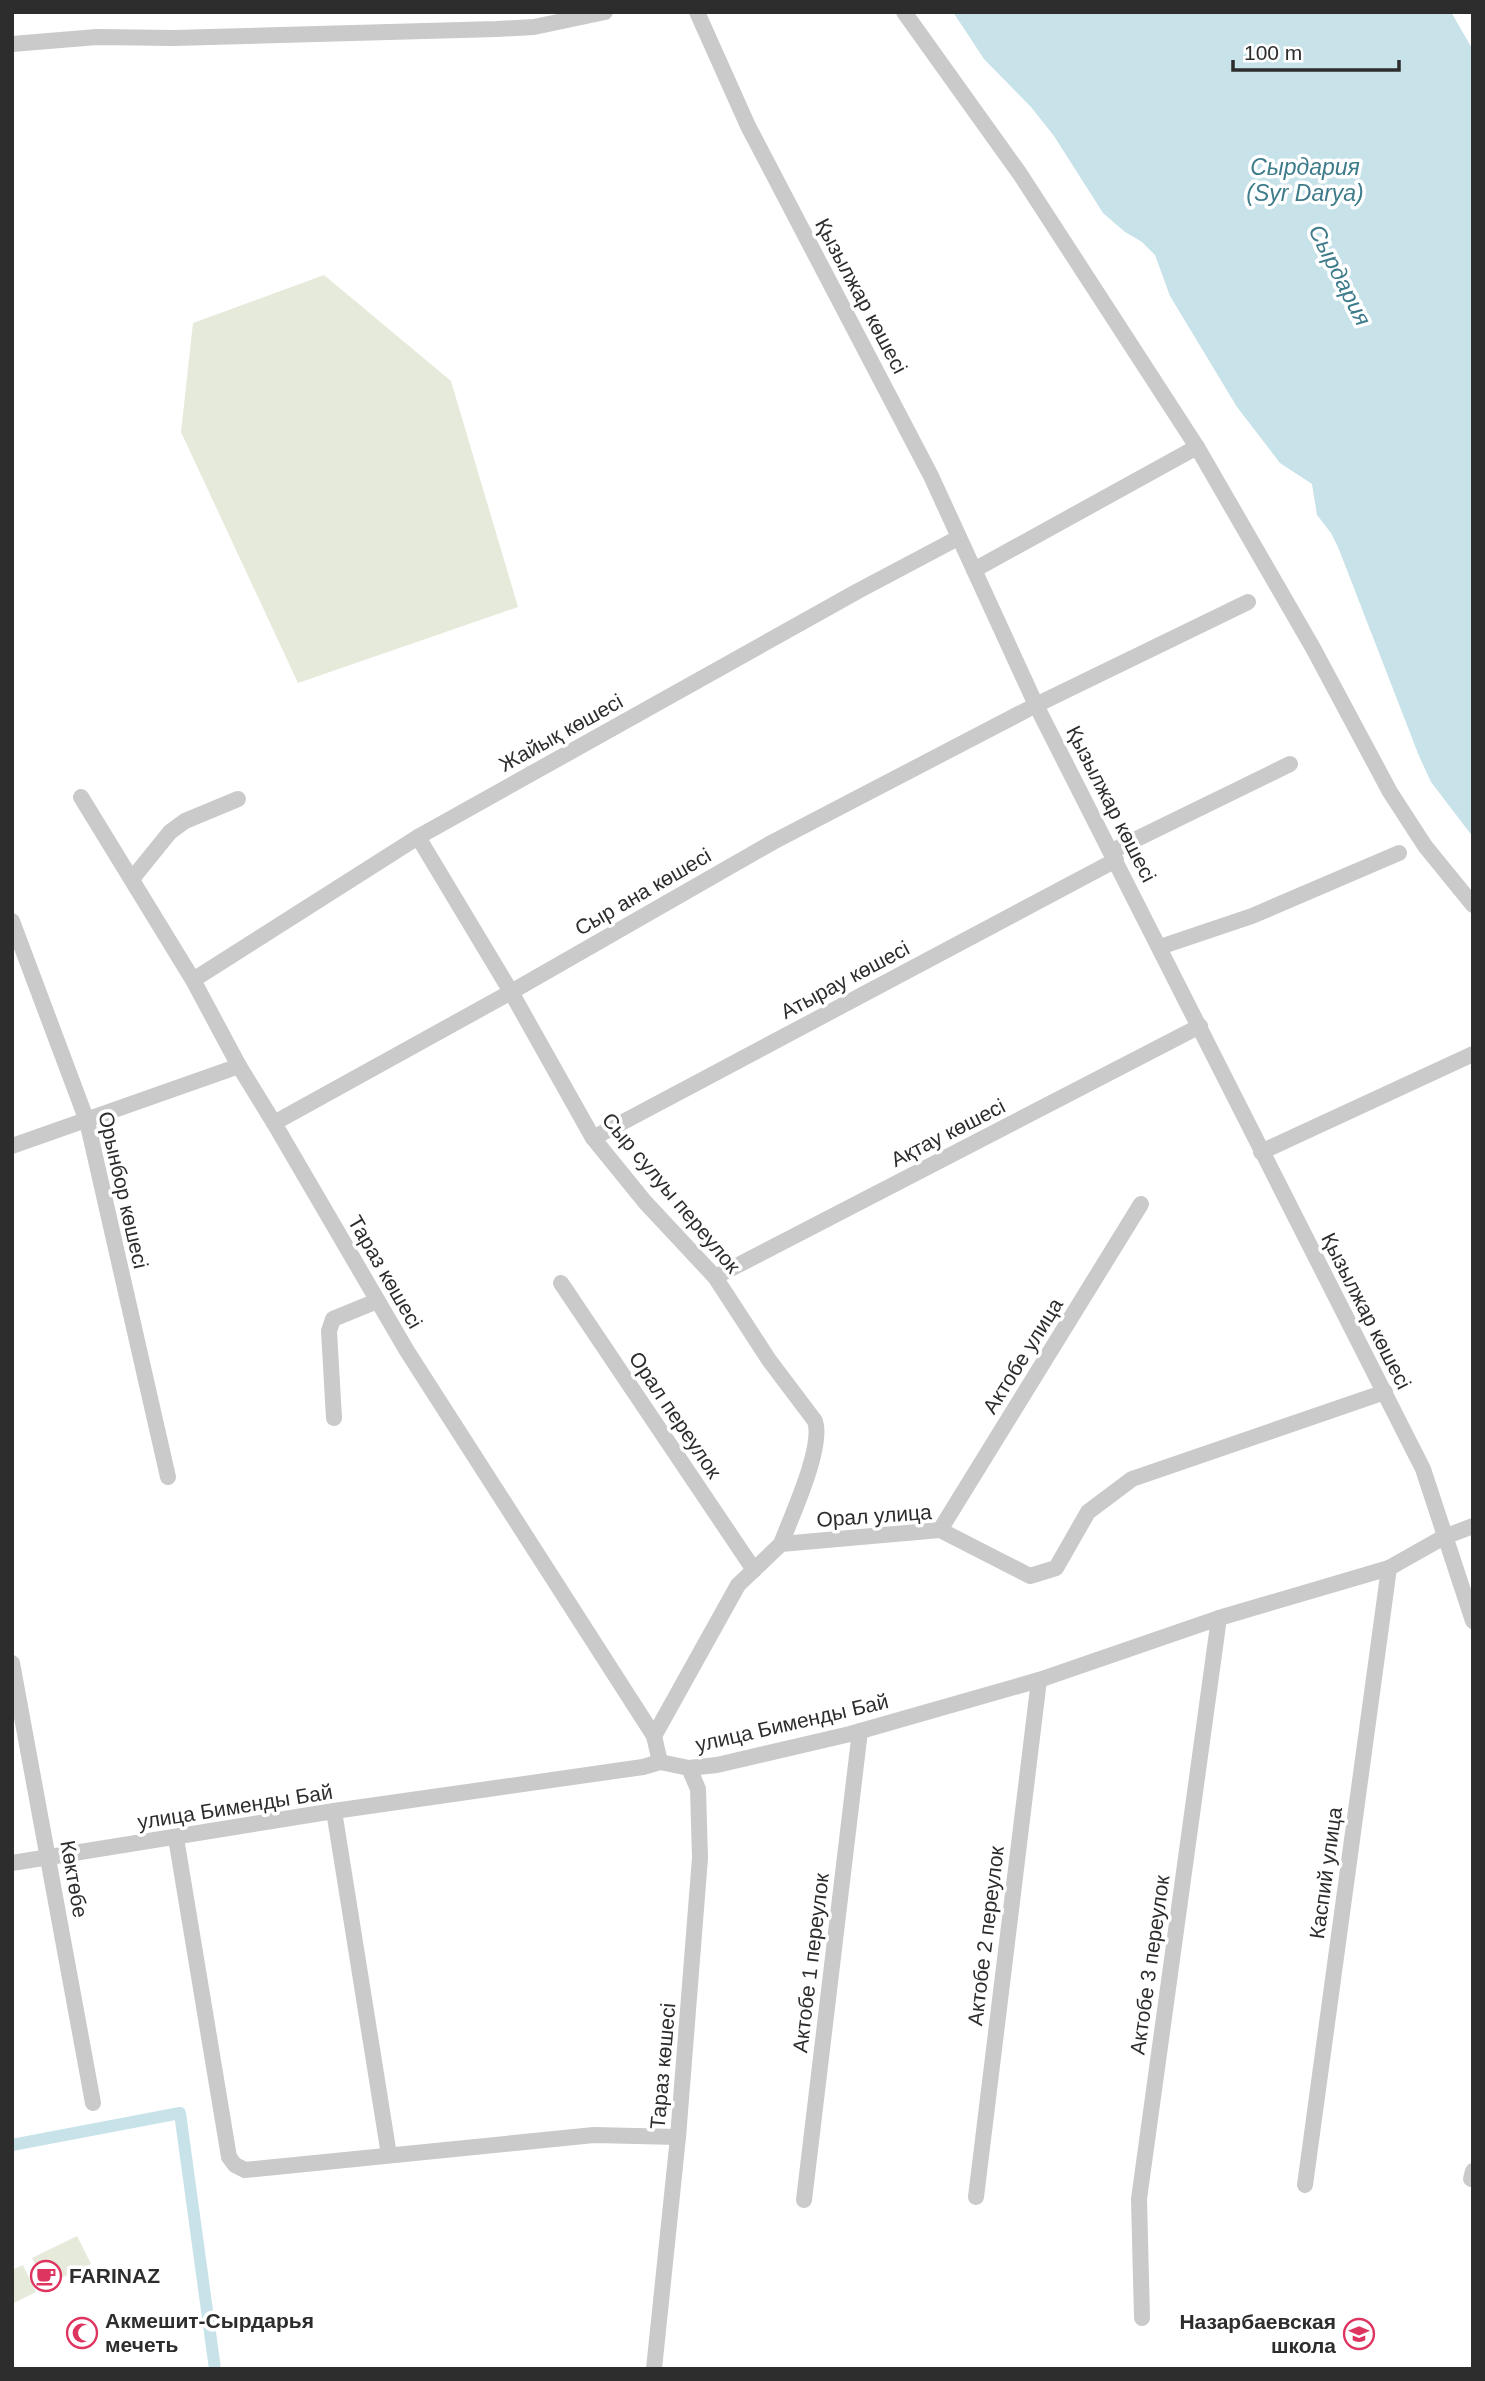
<svg xmlns="http://www.w3.org/2000/svg" width="1485" height="2381" viewBox="0 0 1485 2381" font-family="Arial,sans-serif">
  <rect width="100%" height="100%" fill="#fff"/>
  <!-- green -->
  <g fill="#e6eada">
    <polygon points="324,275 451,381 518,607 298,683 181,432 193,323"/>
    <polygon points="77,2236 91,2264 46,2285 32,2258"/>
    <polygon points="23,2265 36,2292 12,2304 12,2270"/>
  </g>
  <!-- water -->
  <polygon fill="#c7e2e9" points="953,12 1451,12 1473,50 1473,837 1431,782 1419,756 1338,547 1331,533 1317,515 1312,484 1280,463 1237,407 1170,296 1155,255 1142,242 1125,232 1103,213 1054,136 1031,107 984,59"/>
  <g fill="none" stroke-linecap="round" stroke-linejoin="round">
    <!-- canal -->
    <polyline stroke="#c7e2e9" stroke-width="12" points="12,2145 180,2113 215,2369"/>
    <!-- minor -->
    <g stroke="#cacaca" stroke-width="16">
      <polyline points="697,12 748,126 931,476 1036,705 1423,1469 1473,1621"/>
      <polyline points="904,12 1020,174 1197,447 1313,648 1390,792 1425,846 1473,905"/>
      <polyline points="12,44 97,37 174,38 497,29 534,27 605,12"/>
      <polyline points="974,570 1197,447"/>
      <polyline points="81,797 193,980 239,1066 274,1123 407,1351 654,1736 660,1762"/>
      <path d="M418,837L511,992L593,1138L645,1202L715,1277L769,1360L815,1421C824,1447 791,1517 781,1544"/>
      <polyline points="1112,851 1290,764"/>
      <polyline points="132,879 170,832 185,821 238,799"/>
      <polyline points="12,921 87,1121 168,1477"/>
      <polyline points="1160,947 1252,916 1399,853"/>
      <polyline points="193,980 418,837 858,591 958,538"/>
      <polyline points="274,1123 511,992 773,842 1036,705 1248,602"/>
      <polyline points="593,1138 1116,860"/>
      <polyline points="12,1146 239,1066"/>
      <polyline points="1261,1152 1473,1054"/>
      <polyline points="715,1277 1200,1026"/>
      <polyline points="561,1283 754,1570"/>
      <polyline points="334,1418 329,1331 333,1319 377,1301"/>
      <polyline points="940,1530 1141,1204"/>
      <polyline points="12,1663 93,2103"/>
      <polyline points="654,1736 738,1585 781,1544 940,1530 1030,1576 1056,1568 1088,1512 1132,1479 1385,1392"/>
      <polyline points="334,1811 389,2155"/>
      <polyline points="176,1838 229,2157 235,2165 245,2170 594,2135 678,2137"/>
      <polyline points="12,1863 334,1811 643,1767 660,1762 689,1768 717,1765 850,1734 1039,1680 1219,1618 1389,1568 1444,1537 1473,1526"/>
      <polyline points="1471,2179 1473,2171"/>
      <polyline points="1305,2185 1389,1568"/>
      <polyline points="976,2197 1039,1680"/>
      <polyline points="804,2200 860,1731"/>
      <polyline points="1142,2318 1139,2199 1219,1618"/>
      <polyline points="654,2369 678,2137 700,1858 698,1789 689,1768"/>
    </g>
  </g>
  <!-- icons -->
  <defs>
    <g id="cafe-ring" transform="scale(1.575)"><circle r="9.5" fill="#fff" stroke="#de3460" stroke-width="1.5"/><path d="M-5.5-4.5H6V0H3Q3 3.5 0 3.5H-2.5Q-5.5 3.5-5.5 0ZM3-3.2v2h1.7v-2ZM-6 4.5H4V6H-6Z" fill="#de3460"/></g>
    <g id="mosque-ring" transform="scale(1.575)"><circle r="9.5" fill="#fff" stroke="#de3460" stroke-width="1.5"/><path d="M3.5-4.9A6 6 0 1 0 3.5 4.9A5 5 0 1 1 3.5-4.9Z" fill="#de3460"/></g>
    <g id="school-ring" transform="scale(1.575)"><circle r="9.5" fill="#fff" stroke="#de3460" stroke-width="1.5"/><path d="M0-5L7-2L0 1L-7-2ZM-4 1L0 2.5L4 1V4Q0 6-4 4Z" fill="#de3460"/></g>
  </defs>
  <g fill-rule="evenodd">
    <use href="#cafe-ring" x="46" y="2276"/>
    <use href="#mosque-ring" x="82" y="2333"/>
    <use href="#school-ring" x="1359" y="2334"/>
  </g>
  <g text-anchor="middle" stroke-width="7" stroke-linejoin="round" paint-order="stroke">
    <!-- street labels -->
    <g font-size="21" fill="#2d2d2d" stroke="#fff">
      <text transform="translate(861 296) rotate(62)" y="7">Қызылжар көшесі</text>
      <text transform="translate(561 733) rotate(-29)" y="7">Жайық көшесі</text>
      <text transform="translate(1111 804) rotate(63)" y="7">Қызылжар көшесі</text>
      <text transform="translate(643 892) rotate(-30)" y="7">Сыр ана көшесі</text>
      <text transform="translate(845 980) rotate(-28)" y="7">Атырау көшесі</text>
      <text transform="translate(948 1133) rotate(-27)" y="7">Ақтау көшесі</text>
      <text transform="translate(123 1190) rotate(77)" y="7">Орынбор көшесі</text>
      <text transform="translate(671 1193) rotate(50)" y="7">Сыр сулуы переулок</text>
      <text transform="translate(385 1272) rotate(60)" y="7">Тараз көшесі</text>
      <text transform="translate(1366 1311) rotate(63)" y="7">Қызылжар көшесі</text>
      <text transform="translate(1023 1356) rotate(-58)" y="7">Актобе улица</text>
      <text transform="translate(675 1415) rotate(56)" y="7">Орал переулок</text>
      <text transform="translate(874 1516) rotate(-4)" y="7">Орал улица</text>
      <text transform="translate(792 1723) rotate(-13)" y="7">улица Бименды Бай</text>
      <text transform="translate(235 1807) rotate(-9)" y="7">улица Бименды Бай</text>
      <text transform="translate(1326 1873) rotate(-82)" y="7">Каспий улица</text>
      <text transform="translate(74 1879) rotate(80)" y="7">Көктөбе</text>
      <text transform="translate(986 1936) rotate(-83)" y="7">Актобе 2 переулок</text>
      <text transform="translate(811 1963) rotate(-83)" y="7">Актобе 1 переулок</text>
      <text transform="translate(1150 1965) rotate(-82)" y="7">Актобе 3 переулок</text>
      <text transform="translate(663 2066) rotate(-85)" y="7">Тараз көшесі</text>
    </g>
    <!-- poi labels -->
    <g font-size="21" font-weight="bold" fill="#2d2d2d" stroke="#fff" text-anchor="start">
      <text x="69" y="2283">FARINAZ</text>
      <text x="105" y="2328">Акмешит-Сырдарья<tspan x="105" dy="24">мечеть</tspan></text>
      <text x="1336" y="2329" text-anchor="end">Назарбаевская<tspan x="1336" dy="24">школа</tspan></text>
    </g>
    <!-- water labels -->
    <g font-size="23" font-style="italic" fill="#3e7b8b" stroke="#fff">
      <text x="1305" y="175">Сырдария<tspan x="1305" dy="26">(Syr Darya)</tspan></text>
      <text transform="translate(1340 275) rotate(63)" y="8">Сырдария</text>
    </g>
  </g>
  <!-- border -->
  <rect width="1485" height="2381" fill="none" stroke="#2d2d2d" stroke-width="28"/>
  <!-- scale -->
  <path d="M1233 60v10h166v-10" fill="none" stroke="#2d2d2d" stroke-width="3.5"/>
  <text x="1244" y="60" font-size="21" fill="#2d2d2d" stroke="#ffffff" stroke-width="5" paint-order="stroke">100 m</text>
</svg>
